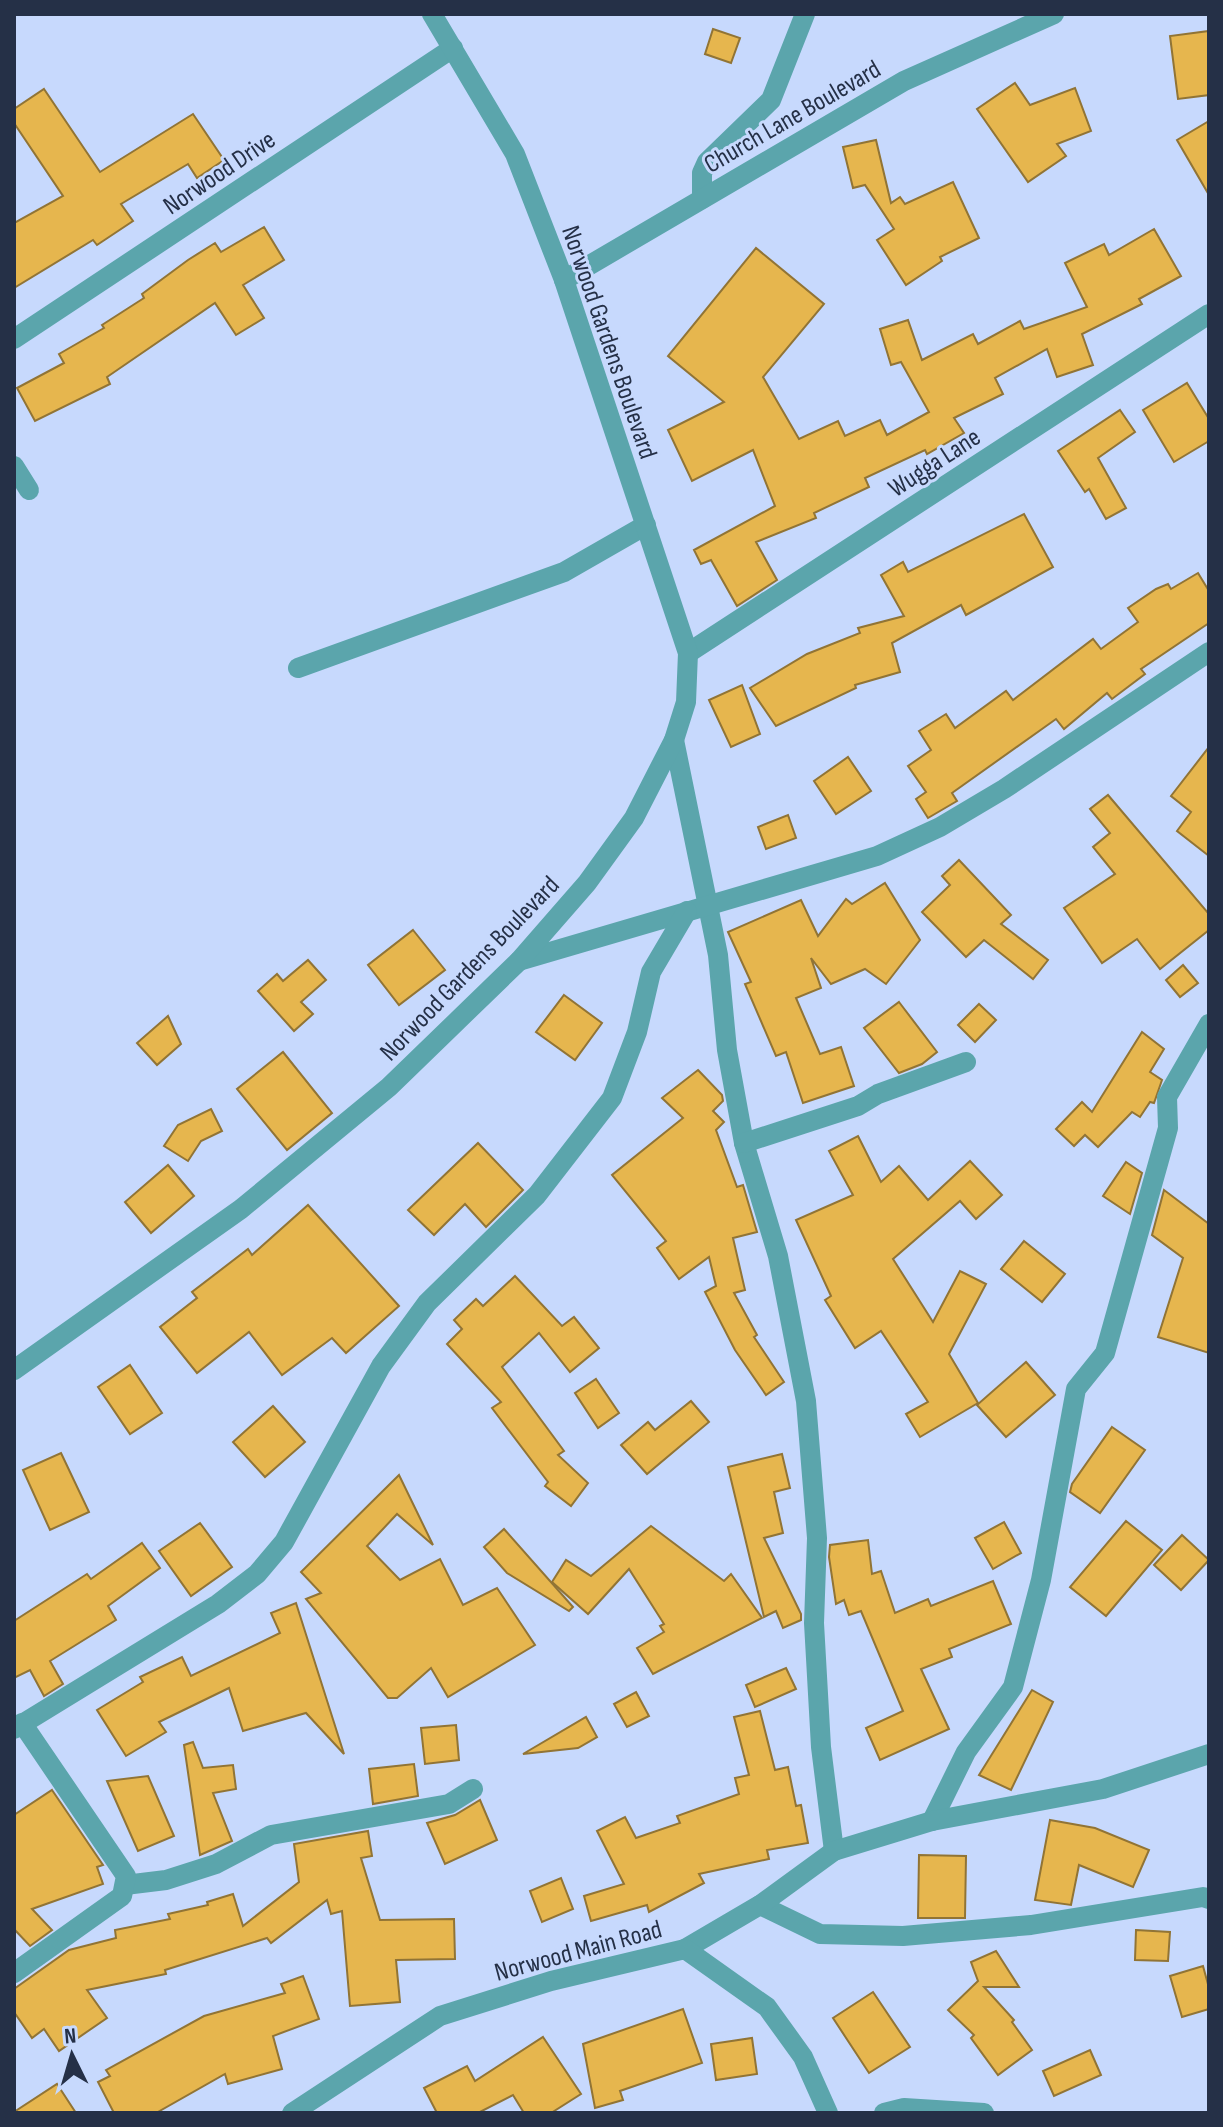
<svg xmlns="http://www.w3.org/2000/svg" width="1223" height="2127" viewBox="0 0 1223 2127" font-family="'Sofia Sans Condensed',sans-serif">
  <rect width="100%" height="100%" fill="#c7d9fd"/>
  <!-- building -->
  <g fill="#e6b64e" stroke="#917435" stroke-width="2">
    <polygon points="713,29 740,38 731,63 705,54"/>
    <polygon points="1209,31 1209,95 1178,99 1170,36"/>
    <polygon points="1015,83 1030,105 1075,88 1091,131 1057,144 1066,156 1028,182 977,109"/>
    <polygon points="44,89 100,172 193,114 224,160 197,178 188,164 121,204 133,221 97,245 93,240 14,288 14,223 63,196 14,123 14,109"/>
    <polygon points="1209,121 1209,195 1177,140"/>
    <polygon points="876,140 891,203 900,197 905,204 953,182 979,238 940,257 942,261 906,285 877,240 894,229 865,185 853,188 843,147"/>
    <polygon points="264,227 284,260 243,285 264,318 236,335 215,303 107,377 110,384 35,421 17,388 64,363 59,354 104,328 102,325 144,298 142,294 188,260 215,243 221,252"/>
    <polygon points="1154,229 1181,276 1139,299 1142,304 1082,334 1093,365 1057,377 1047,349 995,378 1003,394 954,418 964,433 927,454 925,450 865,478 869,487 814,513 816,518 756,542 777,580 737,606 711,560 701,564 694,550 775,506 753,450 692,481 668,430 724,402 668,356 756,248 824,304 763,377 799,439 838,421 845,436 880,420 887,435 929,412 901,362 891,365 880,329 908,320 922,360 973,334 978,344 1020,321 1024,329 1087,307 1065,263 1104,244 1109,255"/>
    <polygon points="1187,383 1209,419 1209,441 1174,462 1143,410"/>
    <polygon points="1120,410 1135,432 1098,458 1126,508 1106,519 1089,489 1085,492 1058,451"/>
    <polygon points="1024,514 1053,567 966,615 961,605 892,643 900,672 855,685 856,688 776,726 750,688 807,654 860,633 858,628 904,616 881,575 903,562 908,572"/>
    <polygon points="1198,573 1209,591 1209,623 1141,669 1145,674 1112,699 1107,693 1064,729 1056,719 952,793 957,801 928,818 916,799 926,792 908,766 931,750 919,731 946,714 955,728 1006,691 1013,700 1093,639 1101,649 1138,622 1128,608 1156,589 1168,584 1171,589"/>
    <polygon points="742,685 760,734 731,747 709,700"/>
    <polygon points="1209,747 1209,856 1177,831 1191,812 1171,796"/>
    <polygon points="848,757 871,791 836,814 814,781"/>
    <polygon points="1108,795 1209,914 1209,930 1160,969 1137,939 1102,963 1064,908 1115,874 1093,847 1110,833 1090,809"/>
    <polygon points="788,815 796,838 766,849 758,827"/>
    <polygon points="959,860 1011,915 1001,924 1048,960 1033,979 984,940 966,957 922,912 950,885 942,876"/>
    <polygon points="885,883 920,940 886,984 865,969 831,984 811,958 821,988 796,998 820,1054 841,1047 854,1086 803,1103 786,1052 776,1056 745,984 751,982 728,932 801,900 818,936 846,899 852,904"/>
    <polygon points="413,930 445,970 399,1005 368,965"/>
    <polygon points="308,960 326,980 301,1002 313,1014 294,1031 258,991 277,974 283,981"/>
    <polygon points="1183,965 1198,983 1180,997 1166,980"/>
    <polygon points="564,995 602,1023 575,1060 536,1032"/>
    <polygon points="899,1002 937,1052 922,1064 899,1073 864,1028"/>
    <polygon points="979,1004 996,1020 975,1042 958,1025"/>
    <polygon points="168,1016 181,1044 157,1065 137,1043"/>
    <polygon points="1142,1032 1164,1049 1150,1072 1162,1080 1154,1103 1150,1102 1140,1117 1132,1112 1098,1147 1085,1135 1074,1146 1056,1129 1082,1102 1092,1112"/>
    <polygon points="283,1052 332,1113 287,1150 237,1089"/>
    <polygon points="698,1070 722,1095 723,1101 713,1111 724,1122 716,1130 737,1187 743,1185 757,1232 733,1238 745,1290 734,1293 757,1335 754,1337 784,1382 766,1395 735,1350 705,1292 716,1286 709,1257 679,1279 657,1248 666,1241 612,1175 683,1118 662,1098"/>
    <polygon points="211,1109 222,1131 201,1141 188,1161 164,1146 178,1125"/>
    <polygon points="858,1136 881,1182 899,1166 928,1200 970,1161 1002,1195 976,1219 960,1201 893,1259 933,1322 960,1271 986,1284 949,1354 978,1403 920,1437 906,1414 928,1402 881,1331 855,1348 825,1300 831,1296 796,1220 853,1195 829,1151"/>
    <polygon points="478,1143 523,1190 486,1227 465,1204 434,1235 408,1210"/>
    <polygon points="1126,1162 1142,1173 1130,1214 1103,1196"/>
    <polygon points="168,1165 194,1196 151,1233 125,1202"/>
    <polygon points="1164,1190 1209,1224 1209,1353 1158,1337 1183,1258 1152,1235"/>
    <polygon points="308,1205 399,1306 346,1353 332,1338 282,1375 249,1332 197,1373 160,1327 197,1298 192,1292 248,1249 252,1255"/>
    <polygon points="1024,1241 1065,1274 1042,1302 1001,1269"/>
    <polygon points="515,1276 562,1326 574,1317 599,1348 570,1372 539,1333 502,1367 564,1451 558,1455 588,1483 571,1506 545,1486 548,1482 492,1408 501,1402 447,1344 462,1329 454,1320 476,1299 483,1306"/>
    <polygon points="1026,1362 1055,1395 1006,1437 977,1405"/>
    <polygon points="130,1365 162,1413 130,1434 98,1387"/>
    <polygon points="596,1379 619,1413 598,1428 575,1393"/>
    <polygon points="691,1401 709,1422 647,1474 621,1445 648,1422 655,1430"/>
    <polygon points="273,1406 305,1442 265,1477 233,1442"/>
    <polygon points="1112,1427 1145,1450 1100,1513 1070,1492 1072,1484"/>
    <polygon points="61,1453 89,1512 50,1530 23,1470"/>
    <polygon points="782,1454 790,1488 774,1492 783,1533 764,1538 801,1614 801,1620 783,1628 776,1611 764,1617 728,1467"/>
    <polygon points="399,1475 433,1545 397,1514 367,1546 400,1580 440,1559 463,1605 497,1588 535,1645 448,1697 431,1668 397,1698 388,1698 306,1599 321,1593 301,1572"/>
    <polygon points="1126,1521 1162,1550 1106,1616 1070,1587"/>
    <polygon points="1004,1522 1021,1553 993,1569 975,1538"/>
    <polygon points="200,1523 232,1567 191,1596 159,1551"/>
    <polygon points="651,1526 724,1581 731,1574 762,1618 653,1674 637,1648 664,1632 660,1626 664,1624 629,1569 588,1614 552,1582 566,1560 591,1576"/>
    <polygon points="504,1529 573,1607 569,1611 507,1573 484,1547"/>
    <polygon points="1182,1535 1209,1560 1181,1590 1154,1565"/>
    <polygon points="868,1540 872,1574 881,1571 895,1613 928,1599 931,1606 993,1581 1011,1624 949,1649 952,1657 921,1669 949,1729 880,1760 866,1728 903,1711 861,1611 849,1615 844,1600 836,1604 829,1557 830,1545"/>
    <polygon points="142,1543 160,1568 108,1606 116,1620 50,1661 63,1684 44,1696 30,1670 14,1678 14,1621 87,1574 91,1579"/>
    <polygon points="296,1603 344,1754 306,1713 243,1731 229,1688 159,1722 166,1732 126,1756 97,1710 143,1682 140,1677 182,1657 191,1676 280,1633 271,1613"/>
    <polygon points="786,1668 796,1689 755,1707 746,1685"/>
    <polygon points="1032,1690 1053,1702 1011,1790 979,1775"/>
    <polygon points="636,1692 649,1716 627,1727 614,1704"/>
    <polygon points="760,1711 775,1770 788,1767 796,1806 801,1805 808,1843 767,1850 769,1859 699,1874 704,1883 649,1912 647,1905 591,1921 584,1896 624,1884 597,1831 625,1817 636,1838 680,1823 677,1816 739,1794 735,1778 749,1775 734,1717"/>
    <polygon points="586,1717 597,1737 578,1748 523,1754"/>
    <polygon points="456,1725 459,1760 425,1764 421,1728"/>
    <polygon points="193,1742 203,1768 233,1765 236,1789 213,1793 232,1841 200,1855 184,1745"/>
    <polygon points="414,1764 418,1796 373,1804 369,1769"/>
    <polygon points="148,1776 174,1836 138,1851 107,1781"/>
    <polygon points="52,1790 103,1865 97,1867 103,1884 32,1909 52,1930 30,1946 14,1929 14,1815"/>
    <polygon points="480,1800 497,1840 445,1864 427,1823 455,1815"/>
    <polygon points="1050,1820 1095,1828 1149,1850 1133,1887 1079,1865 1071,1905 1035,1900"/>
    <polygon points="368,1831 372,1856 361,1858 380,1920 454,1919 455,1959 396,1960 400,2002 350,2006 342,1911 331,1914 327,1900 271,1943 267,1938 165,1970 166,1974 87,1990 107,2018 59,2051 44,2029 32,2038 14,2012 14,1989 69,1950 116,1938 115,1930 170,1919 168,1914 208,1905 207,1902 233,1894 243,1926 299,1882 294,1844"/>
    <polygon points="919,1855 966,1856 965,1918 918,1918"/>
    <polygon points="561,1878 573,1909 542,1922 530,1891"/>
    <polygon points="1136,1930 1170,1932 1168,1961 1135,1960"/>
    <polygon points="996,1951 1019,1987 984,1987 1014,2020 1012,2022 1032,2050 998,2075 971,2038 974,2035 948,2010 978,1981 971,1962"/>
    <polygon points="1203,1966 1209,1988 1209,2009 1182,2017 1170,1976"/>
    <polygon points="303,1976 319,2019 273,2036 282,2069 228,2084 225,2074 156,2113 114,2113 98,2082 110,2076 106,2070 204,2016 285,1993 281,1984"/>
    <polygon points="873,1992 910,2047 869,2073 833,2018"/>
    <polygon points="683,2009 702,2063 620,2091 623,2100 595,2108 583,2044"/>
    <polygon points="543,2037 581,2094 551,2113 524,2113 513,2095 478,2113 437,2113 424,2088 467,2066 475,2081"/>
    <polygon points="752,2038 757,2074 716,2080 711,2044"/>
    <polygon points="1090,2050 1101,2075 1054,2096 1043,2071"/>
    <polygon points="57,2084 76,2113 14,2113 14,2112"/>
  </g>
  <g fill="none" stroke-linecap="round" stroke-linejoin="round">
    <!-- minor -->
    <g stroke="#5ba5ac" stroke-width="20">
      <polyline points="702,199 702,173 707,162 771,100 805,14"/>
      <polyline points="564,280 904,81 1054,14"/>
      <polyline points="14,339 453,48"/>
      <polyline points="14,466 29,490"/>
      <polyline points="688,653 1209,314"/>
      <polyline points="298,668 564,572 646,525"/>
      <polyline points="674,740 718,955 727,1050 744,1143 778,1256 806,1401 817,1538 814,1623 821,1747 834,1851"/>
      <polyline points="519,961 877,856 940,827 1004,789 1209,652"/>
      <polyline points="744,1143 858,1106 878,1094 966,1062"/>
      <polyline points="14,1370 241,1209 389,1087 519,961 587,883 634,818 674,740 686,702 688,653 564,280 515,154 432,14"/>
      <polyline points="14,1729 218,1604 257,1574 284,1542 381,1366 427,1303 537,1195 612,1098 637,1032 651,972 687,911"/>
      <polyline points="932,1821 966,1752 1013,1687 1041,1580 1076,1389 1105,1353 1168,1128 1167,1097 1209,1024"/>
      <polyline points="125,1885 166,1880 216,1864 271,1835 449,1804 473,1789"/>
      <polyline points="760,1905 820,1934 903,1936 1031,1925 1203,1897 1209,1899"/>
      <polyline points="685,1949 760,1905 834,1851 932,1821 1103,1789 1209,1754"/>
      <polyline points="14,1973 122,1896 126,1876 22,1723"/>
      <polyline points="292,2113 440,2016 551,1981 685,1949 767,2007 803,2057 828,2113"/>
      <polyline points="884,2113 904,2108 984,2113"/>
    </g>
  </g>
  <g text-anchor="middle" stroke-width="6" stroke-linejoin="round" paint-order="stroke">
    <!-- street labels -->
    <g font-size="26" fill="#253047" stroke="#c7d9fd">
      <text transform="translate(792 116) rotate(-30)" y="9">Church Lane Boulevard</text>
      <text transform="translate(219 172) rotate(-34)" y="9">Norwood Drive</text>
      <text transform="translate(610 342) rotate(71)" y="9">Norwood Gardens Boulevard</text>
      <text transform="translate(934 462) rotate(-33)" y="9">Wugga Lane</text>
      <text transform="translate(469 968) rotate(-46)" y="9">Norwood Gardens Boulevard</text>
      <text transform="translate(578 1950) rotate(-15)" y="9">Norwood Main Road</text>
    </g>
  </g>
  <!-- border -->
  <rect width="1223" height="2127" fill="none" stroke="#253047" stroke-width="32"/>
  <!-- north arrow -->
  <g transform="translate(72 2055) rotate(355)" stroke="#c7d9fd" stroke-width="6" paint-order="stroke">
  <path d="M0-6L14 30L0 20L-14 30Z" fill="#253047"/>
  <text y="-12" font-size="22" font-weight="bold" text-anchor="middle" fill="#253047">N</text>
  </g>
</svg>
